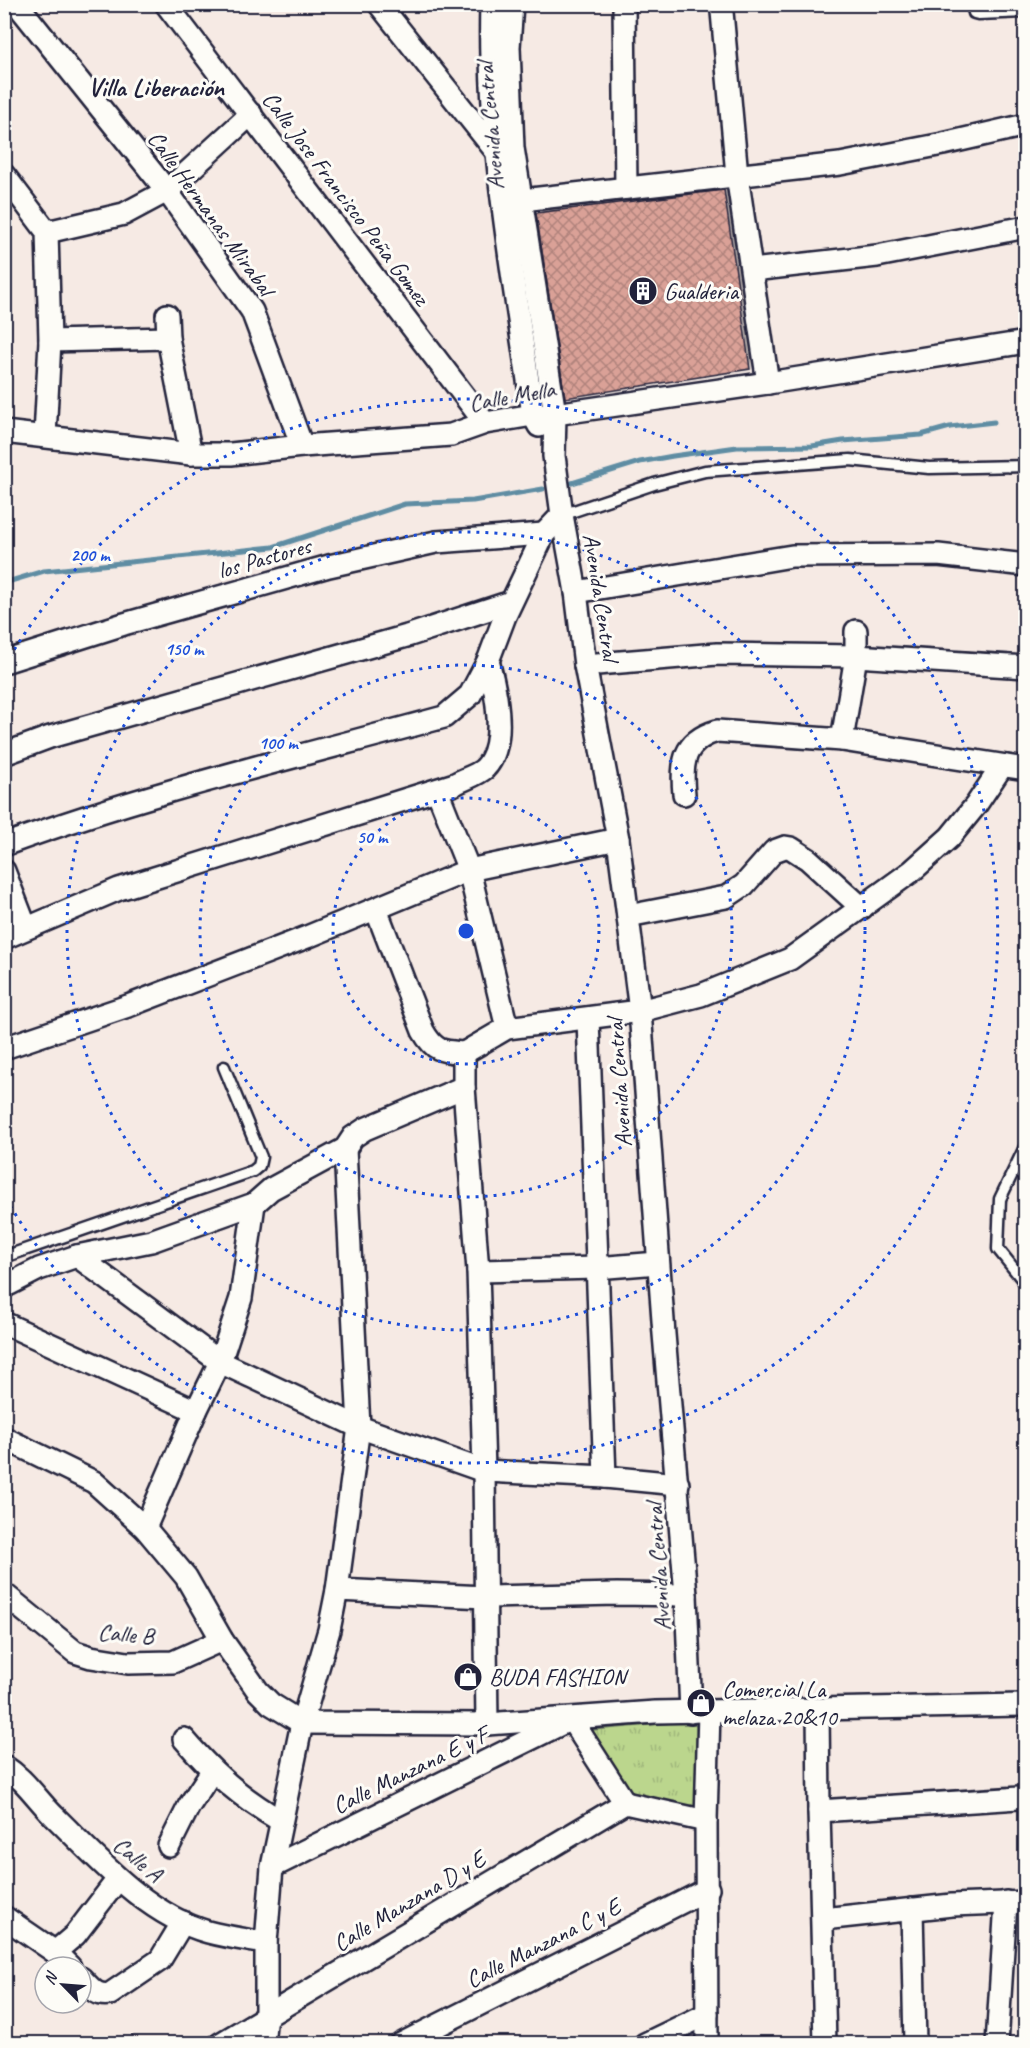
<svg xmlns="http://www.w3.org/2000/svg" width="1030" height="2048" viewBox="0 0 1030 2048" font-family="Caveat,sans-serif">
  <defs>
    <pattern id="park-tufts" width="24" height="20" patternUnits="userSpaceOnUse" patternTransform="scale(1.5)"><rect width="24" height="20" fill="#bbd68d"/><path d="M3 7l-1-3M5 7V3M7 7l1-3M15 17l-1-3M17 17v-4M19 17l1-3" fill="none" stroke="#a0b77b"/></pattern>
    <pattern id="building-cross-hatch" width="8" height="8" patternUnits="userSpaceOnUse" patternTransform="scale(1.5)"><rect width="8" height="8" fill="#daa197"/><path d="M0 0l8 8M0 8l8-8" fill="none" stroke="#b0837c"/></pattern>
    <filter id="shadow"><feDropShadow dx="5.5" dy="-5.5" stdDeviation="3" flood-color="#0004"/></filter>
  </defs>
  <rect width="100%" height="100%" fill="#f6eae4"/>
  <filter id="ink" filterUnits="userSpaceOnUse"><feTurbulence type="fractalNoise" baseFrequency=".0167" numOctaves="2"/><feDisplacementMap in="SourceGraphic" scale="12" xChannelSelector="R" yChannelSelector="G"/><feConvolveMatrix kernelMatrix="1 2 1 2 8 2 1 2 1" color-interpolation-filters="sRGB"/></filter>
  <g filter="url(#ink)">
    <!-- park -->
    <polygon fill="url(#park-tufts)" stroke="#6e7c64" stroke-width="1.5" points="696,1721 698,1811 627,1795 592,1730"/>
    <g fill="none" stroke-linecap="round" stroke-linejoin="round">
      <!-- stream -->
      <g stroke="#5f8da3" stroke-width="5">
        <polyline points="572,483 640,462 673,456 737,447 812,446 843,441 921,435 950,427 994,422"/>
        <polyline points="4,583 44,571 273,547 405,504 473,501 543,489"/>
      </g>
    </g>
    <!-- building -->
    <polygon fill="url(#building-cross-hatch)" stroke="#22223b" stroke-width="1.5" filter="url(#shadow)" points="724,190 750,369 565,398 536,213"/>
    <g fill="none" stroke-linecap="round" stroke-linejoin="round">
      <!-- service casing -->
      <g stroke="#22223b" stroke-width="15">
        <g id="service">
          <polyline points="972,4 974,13 978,14 1026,12"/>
          <polyline points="562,515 654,484 705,471 850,460 929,468 1026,466"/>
          <polyline points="1026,1145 1000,1199 998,1249 1026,1284"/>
          <polyline points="4,1257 253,1171 259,1166 261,1157 224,1067"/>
        </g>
      </g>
      <!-- minor casing -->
      <g stroke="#22223b" stroke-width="26">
        <g id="minor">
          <polyline points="17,4 167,191 252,311 302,446"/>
          <polyline points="166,4 485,423"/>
          <polyline points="379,4 495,150"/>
          <path d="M491,4C487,142 514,279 533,415L539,426"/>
          <polyline points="512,4 509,47 513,148 555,414 554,456 562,515 576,592 585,665 618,839 640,1011 664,1334 686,1595 691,1712"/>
          <polyline points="624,4 626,188"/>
          <polyline points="723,4 722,12 737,175 768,383"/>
          <polyline points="4,175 47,232 50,341 45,436"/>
          <polyline points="522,200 840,164 943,144 1026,125"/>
          <polyline points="47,232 124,214 167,191 251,114"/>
          <polyline points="752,270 877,256 1026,227"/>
          <polyline points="167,315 168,338 191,454"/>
          <polyline points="50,341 168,338"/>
          <polyline points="4,432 191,454 231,454 302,446 451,435 485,423 533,415 555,414 768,383 1026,342"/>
          <polyline points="576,592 792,556 938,555 1026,565"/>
          <polyline points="4,662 124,624 329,566 436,542 544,534"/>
          <polyline points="585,665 717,654 856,656 1026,667"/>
          <polyline points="842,740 856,656 856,631"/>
          <polyline points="4,754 50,737 407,636 511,602"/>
          <polyline points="437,790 469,870 507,1028"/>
          <path d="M684,794C681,763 683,741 717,731L842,740L1026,769"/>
          <path d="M4,845C148,792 297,757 444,717L470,695L488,661L505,616L544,534L562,515"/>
          <polyline points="4,871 26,928"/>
          <path d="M376,909L423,1031C435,1052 442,1051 464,1053"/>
          <polyline points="628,916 726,897 744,885 774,851 785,847 791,848 808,859 862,908"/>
          <path d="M4,938L119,889L455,784C464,779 477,775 484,769C508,746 496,690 488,661"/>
          <polyline points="588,1019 605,1477"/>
          <polyline points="4,1048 128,1006 307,937 469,870 618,839"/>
          <polyline points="464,1087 478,1271 484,1471 487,1724"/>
          <polyline points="77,1256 220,1362 359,1427 484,1471 605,1477 678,1484"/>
          <polyline points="478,1271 596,1268 658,1263"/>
          <polyline points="4,1287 39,1269 77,1256 151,1241 254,1204 271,1189 345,1149 353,1137 365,1129 464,1087 464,1053 507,1028 640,1011 701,995 790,959 912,871 950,837 976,805 1002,766"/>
          <polyline points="4,1323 196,1411"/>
          <polyline points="4,1438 94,1482 145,1528 186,1577 222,1640 258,1691 271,1704 302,1723 487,1724 655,1712 1026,1705"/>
          <polyline points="145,1528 196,1411 220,1362 241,1298 254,1204"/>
          <polyline points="337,1590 485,1597 617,1594 686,1595"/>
          <polyline points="4,1594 75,1652 91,1657 128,1663 173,1662 222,1640"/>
          <polyline points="818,1709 819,1811 825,2044"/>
          <path d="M184,1739C214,1774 240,1797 281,1821"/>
          <path d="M4,1766C26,1780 38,1801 56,1818C99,1860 147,1915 208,1932C227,1937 247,1940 266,1943"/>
          <polyline points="819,1811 1019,1798"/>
          <polyline points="169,1846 189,1806 212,1771"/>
          <polyline points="272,1867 571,1719 625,1803 706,1821"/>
          <polyline points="912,1909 915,2044"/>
          <polyline points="4,1917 55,1952 70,1967"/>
          <polyline points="823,1919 952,1905 1026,1902"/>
          <polyline points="55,1952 75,1935 118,1879"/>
          <path d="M81,1978C90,1987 96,1997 110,1994L160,1960L183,1922"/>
          <polyline points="220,2044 625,1803"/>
          <polyline points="263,2044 266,2015 266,1943 272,1867 302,1723 329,1630 337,1590 359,1427 345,1149"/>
          <polyline points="401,2044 708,1889"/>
          <polyline points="645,2044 707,2014"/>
          <polyline points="707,2044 706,1821 709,1711"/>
          <polyline points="997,2044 1006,1902"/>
        </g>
      </g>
      <!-- service -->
      <use href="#service" stroke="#fdfcf7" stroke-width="10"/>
      <!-- minor -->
      <use href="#minor" stroke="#fdfcf7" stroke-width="21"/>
    </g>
  </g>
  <!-- distance rings -->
  <g fill="none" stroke="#1d4ed8" stroke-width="3" stroke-dasharray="3 6">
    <circle cx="466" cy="931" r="133"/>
    <circle cx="466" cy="931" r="266"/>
    <circle cx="466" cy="931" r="399"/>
    <path d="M5 665A532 532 0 1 1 5 1197"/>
  </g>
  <!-- icons -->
  <defs>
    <g id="building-disc" transform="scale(1.5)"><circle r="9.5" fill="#22223b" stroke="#fdfcf7"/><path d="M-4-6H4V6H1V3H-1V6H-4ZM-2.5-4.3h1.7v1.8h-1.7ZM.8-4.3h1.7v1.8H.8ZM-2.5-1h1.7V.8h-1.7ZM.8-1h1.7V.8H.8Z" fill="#fff"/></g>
    <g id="shop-disc" transform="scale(1.5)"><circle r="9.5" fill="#22223b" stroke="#fdfcf7"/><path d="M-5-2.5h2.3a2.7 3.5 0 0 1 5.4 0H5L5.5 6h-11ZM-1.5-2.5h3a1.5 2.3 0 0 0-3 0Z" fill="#fff"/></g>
  </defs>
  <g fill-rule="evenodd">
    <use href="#building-disc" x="643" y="291"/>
    <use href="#shop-disc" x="468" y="1677"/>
    <use href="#shop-disc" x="701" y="1703"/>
  </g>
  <g text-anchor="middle" stroke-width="6" stroke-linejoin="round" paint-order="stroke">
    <!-- street labels -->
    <g font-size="24" fill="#22223b" stroke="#fdfcf7">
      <text transform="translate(490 126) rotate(-95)" y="8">Avenida Central</text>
      <text transform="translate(346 198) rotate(53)" y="8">Calle Jose Francisco Peña Gomez</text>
      <text transform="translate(211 213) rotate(54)" y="8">Calle Hermanas Mirabal</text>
      <text transform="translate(512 396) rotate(-10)" y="8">Calle Mella</text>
      <text transform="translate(264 558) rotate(-16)" y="8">los Pastores</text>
      <text transform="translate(601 597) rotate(81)" y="8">Avenida Central</text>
      <text transform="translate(619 1083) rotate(-94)" y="8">Avenida Central</text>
      <text transform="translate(658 1567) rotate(-94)" y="8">Avenida Central</text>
      <text transform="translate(126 1634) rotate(5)" y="8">Calle B</text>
      <text transform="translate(410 1770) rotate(-26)" y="8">Calle Manzana E y F</text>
      <text transform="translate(138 1859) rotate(40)" y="8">Calle A</text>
      <text transform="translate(409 1901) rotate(-31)" y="8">Calle Manzana D y E</text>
      <text transform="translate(543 1943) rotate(-27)" y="8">Calle Manzana C y E</text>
    </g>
    <!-- poi labels -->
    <g font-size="24" fill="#22223b" stroke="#fdfcf7" text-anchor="start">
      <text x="664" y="299">Gualderia</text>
      <text x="489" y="1685">BUDA FASHION</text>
      <text x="722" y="1697">Comercial La<tspan x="722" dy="28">melaza 20&amp;10</tspan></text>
    </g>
    <!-- neighbourhood labels -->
    <g font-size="26" font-weight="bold" fill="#22223b" stroke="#fdfcf7">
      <text x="156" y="96">Villa Liberación</text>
    </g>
  </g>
  <circle cx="466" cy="931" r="9" fill="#1d4ed8" stroke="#fdfcf7" stroke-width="3"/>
  <g font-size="18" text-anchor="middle" font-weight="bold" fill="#1d4ed8" stroke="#fdfcf7" stroke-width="6" stroke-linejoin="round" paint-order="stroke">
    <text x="90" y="561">200 m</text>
    <text x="184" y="655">150 m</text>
    <text x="278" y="749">100 m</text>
    <text x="372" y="843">50 m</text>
  </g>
  <!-- margin -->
  <rect width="1030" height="2048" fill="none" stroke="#fdfcf7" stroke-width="24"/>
  <rect x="12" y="12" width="1006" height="2024" fill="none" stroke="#22223b" stroke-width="2" filter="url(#ink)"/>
  <!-- north arrow -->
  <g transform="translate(63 1985) rotate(295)"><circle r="28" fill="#fdfcf7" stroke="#a5a5ac" stroke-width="1.5"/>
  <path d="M0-4.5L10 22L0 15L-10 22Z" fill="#22223b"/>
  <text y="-9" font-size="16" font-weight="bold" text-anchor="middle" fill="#22223b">N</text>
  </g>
</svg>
